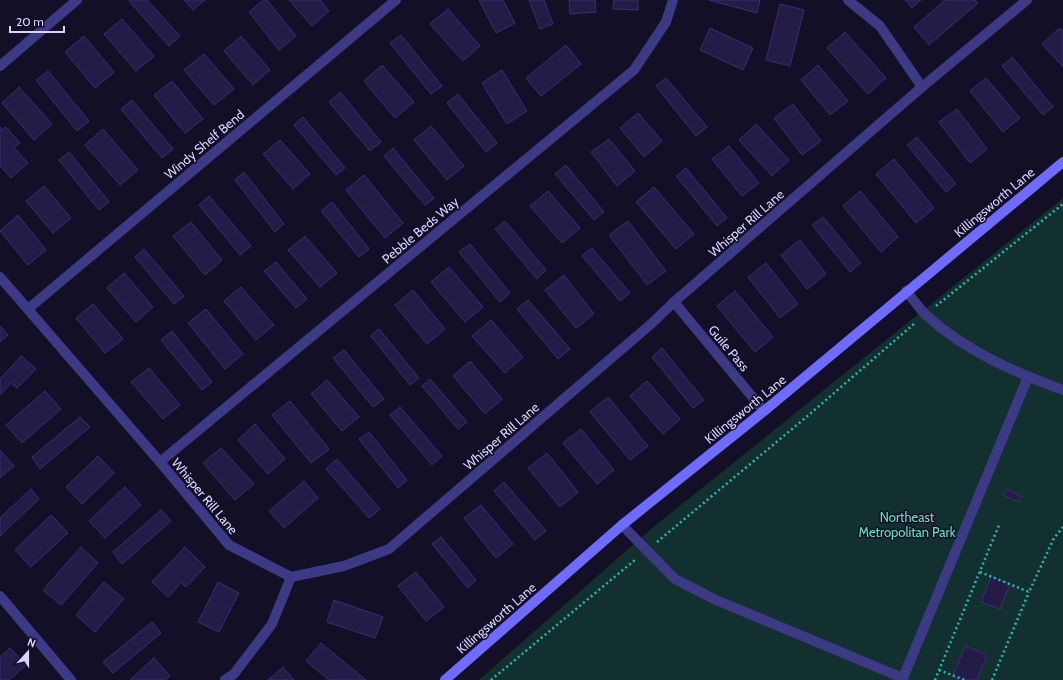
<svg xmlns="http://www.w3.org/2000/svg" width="1063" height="680" viewBox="0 0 1063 680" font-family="Cabin,sans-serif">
  <rect width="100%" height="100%" fill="#130f26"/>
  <!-- green -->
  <polygon fill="#12302f" points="1063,198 1063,680 479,680 651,529"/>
  <!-- building -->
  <g fill="#241b47" stroke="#3b2d73">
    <polygon points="131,0 147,0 180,36 169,46 129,1"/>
    <polygon points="184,0 205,0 193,10"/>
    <polygon points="264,0 267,0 296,36 279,50 249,12"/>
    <polygon points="289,0 320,0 329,11 312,26"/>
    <polygon points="479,0 503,0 515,23 496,33"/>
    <polygon points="529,0 544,0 553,24 540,29"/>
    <polygon points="569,0 595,0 596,12 570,14"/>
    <polygon points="614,0 638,0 638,10 613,9"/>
    <polygon points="709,0 760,0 757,13"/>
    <polygon points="905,0 921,0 912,8"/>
    <polygon points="945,0 975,0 978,3 929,45 914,27"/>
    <polygon points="780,4 804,10 790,66 766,60"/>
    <polygon points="448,9 480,46 463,61 430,24"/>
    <polygon points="122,19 154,56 136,71 104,34"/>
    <polygon points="710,28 753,48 743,70 700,50"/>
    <polygon points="1060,28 1063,31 1063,67 1042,44"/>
    <polygon points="845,32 886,78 868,94 827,48"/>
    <polygon points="401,35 442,86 431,94 390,43"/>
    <polygon points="84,36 114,72 95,88 65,52"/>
    <polygon points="241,36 270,70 253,85 224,51"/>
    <polygon points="566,45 581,64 541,96 526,78"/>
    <polygon points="204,54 234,89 214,105 184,70"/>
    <polygon points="1012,57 1053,107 1043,115 1002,66"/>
    <polygon points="382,65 414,102 395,118 364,81"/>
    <polygon points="818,65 848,101 830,115 801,80"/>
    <polygon points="502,70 527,111 507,124 482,83"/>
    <polygon points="48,71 89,121 77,131 36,80"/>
    <polygon points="666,78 707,127 696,136 656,86"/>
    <polygon points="986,78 1020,118 1003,132 970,91"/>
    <polygon points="172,81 203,119 185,133 154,95"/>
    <polygon points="19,87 52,124 34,140 2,103"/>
    <polygon points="340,92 381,142 370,151 329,102"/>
    <polygon points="458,94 497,143 486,152 447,103"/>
    <polygon points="132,100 173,149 162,158 121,109"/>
    <polygon points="793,104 821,141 802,155 774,118"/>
    <polygon points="957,109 987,149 970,163 939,122"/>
    <polygon points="638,113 662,141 644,157 620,128"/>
    <polygon points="303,117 345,168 336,175 294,125"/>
    <polygon points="756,124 789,160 772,176 739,140"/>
    <polygon points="431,126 464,166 447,180 414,140"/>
    <polygon points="0,127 3,130 6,127 20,143 14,148 28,163 11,178 0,166"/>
    <polygon points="103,129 138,170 120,185 85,145"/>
    <polygon points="917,137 956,184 946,192 907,145"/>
    <polygon points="609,139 635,171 617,186 591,152"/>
    <polygon points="280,140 310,174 293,189 263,154"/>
    <polygon points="729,146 759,183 742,196 712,159"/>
    <polygon points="393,148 434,198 425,205 384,156"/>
    <polygon points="69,152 109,202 99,210 59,160"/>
    <polygon points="894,159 934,208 916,223 876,174"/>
    <polygon points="566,165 604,212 594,220 555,174"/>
    <polygon points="686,168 727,218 717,226 676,176"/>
    <polygon points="244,172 284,224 275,232 235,180"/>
    <polygon points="364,175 403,223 385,238 346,190"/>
    <polygon points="44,186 71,218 53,233 26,201"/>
    <polygon points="654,187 694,234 676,249 636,202"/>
    <polygon points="548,191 580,228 562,243 530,206"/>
    <polygon points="860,191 898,237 881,252 843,206"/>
    <polygon points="209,196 251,246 240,255 199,205"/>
    <polygon points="332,202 369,249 359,257 321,211"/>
    <polygon points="18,215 46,250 28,265 0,231"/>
    <polygon points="823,217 861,263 850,272 812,225"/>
    <polygon points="505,221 546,270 537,279 495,229"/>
    <polygon points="628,221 666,271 647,285 609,235"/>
    <polygon points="191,222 222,260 205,275 173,236"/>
    <polygon points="305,236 337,273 320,287 288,250"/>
    <polygon points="800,240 826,274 807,289 781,255"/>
    <polygon points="470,244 510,293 500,302 459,252"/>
    <polygon points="592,248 630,293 620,301 582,256"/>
    <polygon points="144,249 184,296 174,304 135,257"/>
    <polygon points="276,262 307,299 296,308 264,271"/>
    <polygon points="766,263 798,304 780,318 748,277"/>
    <polygon points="449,267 483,307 465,322 431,282"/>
    <polygon points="124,273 153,307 136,322 107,288"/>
    <polygon points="564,275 594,314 576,328 545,290"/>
    <polygon points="241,287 274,325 256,340 224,301"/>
    <polygon points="413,290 445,329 427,344 395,305"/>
    <polygon points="735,291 773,337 755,352 717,306"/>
    <polygon points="528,300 570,349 558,359 517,309"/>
    <polygon points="93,304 123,339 105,353 76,318"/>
    <polygon points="206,309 243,354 225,369 188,323"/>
    <polygon points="491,320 523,357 505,373 472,336"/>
    <polygon points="0,326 8,335 0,342"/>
    <polygon points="379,329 419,378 410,385 371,336"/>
    <polygon points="172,331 212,382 202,390 161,340"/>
    <polygon points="662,348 704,400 693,408 652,357"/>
    <polygon points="344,350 384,399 373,407 333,358"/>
    <polygon points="21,356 36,369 17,388 11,383 0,395 0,379"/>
    <polygon points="470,361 502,399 485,414 453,376"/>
    <polygon points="149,368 180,405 163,419 131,382"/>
    <polygon points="430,379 467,422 458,429 422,386"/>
    <polygon points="327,380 359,417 342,431 311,394"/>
    <polygon points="647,381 680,419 663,434 630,396"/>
    <polygon points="45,391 61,409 22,443 6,425"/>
    <polygon points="608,397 648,446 630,460 590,412"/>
    <polygon points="290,401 329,449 311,463 272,415"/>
    <polygon points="400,407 442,456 432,465 390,415"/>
    <polygon points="80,417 90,427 40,469 32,457"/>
    <polygon points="255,424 285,459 268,474 238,440"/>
    <polygon points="581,429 614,470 597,484 563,443"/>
    <polygon points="369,432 407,480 398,488 359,439"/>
    <polygon points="221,448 254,484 235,500 203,463"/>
    <polygon points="0,450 14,466 0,478"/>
    <polygon points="547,453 578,492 560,507 528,468"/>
    <polygon points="98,456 114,473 82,504 66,487"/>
    <polygon points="337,459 380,509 369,518 326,469"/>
    <polygon points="304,481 318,498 284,528 269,511"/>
    <polygon points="504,482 546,531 535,540 494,491"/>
    <polygon points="125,487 141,505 105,538 89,521"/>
    <polygon points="31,489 39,499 0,536 0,518"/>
    <polygon points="1007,490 1021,496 1019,502 1004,496"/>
    <polygon points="481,505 513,544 496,558 464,518"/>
    <polygon points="161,510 171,521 122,564 113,552"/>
    <polygon points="51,515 68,533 31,567 15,550"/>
    <polygon points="441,537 476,580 468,588 432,544"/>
    <polygon points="81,547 98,563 61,605 43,590"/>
    <polygon points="185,547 205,567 186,587 181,583 168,597 152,582"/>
    <polygon points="416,572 444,607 426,621 398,586"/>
    <polygon points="991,577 1010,584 1000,609 981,602"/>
    <polygon points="104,582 124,599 95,632 76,615"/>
    <polygon points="218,582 239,593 219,632 198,622"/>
    <polygon points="334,600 383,617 375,638 327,622"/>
    <polygon points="152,622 161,633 113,673 103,662"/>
    <polygon points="321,643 366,680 329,680 306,661"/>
    <polygon points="965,646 987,655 977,680 959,680 952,677"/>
    <polygon points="10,648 26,665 9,680 0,680 0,657"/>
    <polygon points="154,658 170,676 165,680 130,680"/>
    <polygon points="283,667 294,680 268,680"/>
  </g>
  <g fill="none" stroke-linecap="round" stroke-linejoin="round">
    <!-- path -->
    <g stroke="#2fb8b0" stroke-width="2.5" stroke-dasharray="2 3" stroke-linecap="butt">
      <polyline points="936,306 1063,204"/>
      <polyline points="657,542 804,419 915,323"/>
      <polyline points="980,572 1029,592 1054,538 1063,527"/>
      <polyline points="939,670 965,680"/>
      <polyline points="491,680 636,559"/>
      <polyline points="935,680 999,525"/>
      <polyline points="992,680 1029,592"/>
    </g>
    <!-- lane -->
    <g stroke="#3d3a85" stroke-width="10">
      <path d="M906,291C913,299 919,308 926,315C965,351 1014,372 1063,390"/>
      <polyline points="622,525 675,579 716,600 903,678 1028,377"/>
    </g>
    <!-- street -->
    <g stroke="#3d3a85" stroke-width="10">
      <polyline points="848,0 880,26 922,87"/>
      <polyline points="0,66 77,0"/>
      <polyline points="0,277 160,462 229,545 291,577 344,566 389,549 651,324 674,302 922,87 1027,0"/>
      <polyline points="674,302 764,411"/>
      <polyline points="28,309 396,0"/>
      <polyline points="160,462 634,70 666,22 673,0"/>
      <polyline points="0,596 71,680"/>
      <polyline points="225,680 234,674 272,624 291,577"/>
    </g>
    <!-- secondary -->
    <polyline stroke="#6f6bff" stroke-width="10" points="445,680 622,525 764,411 1063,162"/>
  </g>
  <g text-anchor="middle" stroke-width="3" stroke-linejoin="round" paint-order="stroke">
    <!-- street labels -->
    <g font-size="13" fill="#d9d4ff" stroke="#130f26">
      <text transform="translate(204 144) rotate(-40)" y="5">Windy Shelf Bend</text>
      <text transform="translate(994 202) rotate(-40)" y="5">Killingsworth Lane</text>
      <text transform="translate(746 223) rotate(-41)" y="5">Whisper Rill Lane</text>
      <text transform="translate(420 230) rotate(-40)" y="5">Pebble Beds Way</text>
      <text transform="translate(729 348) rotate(50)" y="5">Guile Pass</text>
      <text transform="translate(745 409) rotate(-39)" y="5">Killingsworth Lane</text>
      <text transform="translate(501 436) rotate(-41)" y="5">Whisper Rill Lane</text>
      <text transform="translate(205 496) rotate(50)" y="5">Whisper Rill Lane</text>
      <text transform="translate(496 618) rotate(-41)" y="5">Killingsworth Lane</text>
    </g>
    <!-- park labels -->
    <g font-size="13" fill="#5fe0c0" stroke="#130f26">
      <text x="907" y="522">Northeast<tspan x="907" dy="15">Metropolitan Park</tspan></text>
    </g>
  </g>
  <!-- north arrow -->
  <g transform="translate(28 652) rotate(21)" stroke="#130f26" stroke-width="3" paint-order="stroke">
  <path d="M0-3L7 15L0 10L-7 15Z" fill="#d9d4ff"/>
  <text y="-6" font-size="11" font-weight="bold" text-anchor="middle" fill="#d9d4ff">N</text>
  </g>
  <!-- scale -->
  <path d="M10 26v6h54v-6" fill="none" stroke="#d9d4ff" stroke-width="2"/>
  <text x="16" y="26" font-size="12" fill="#d9d4ff" stroke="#130f26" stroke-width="3" paint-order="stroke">20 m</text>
</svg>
